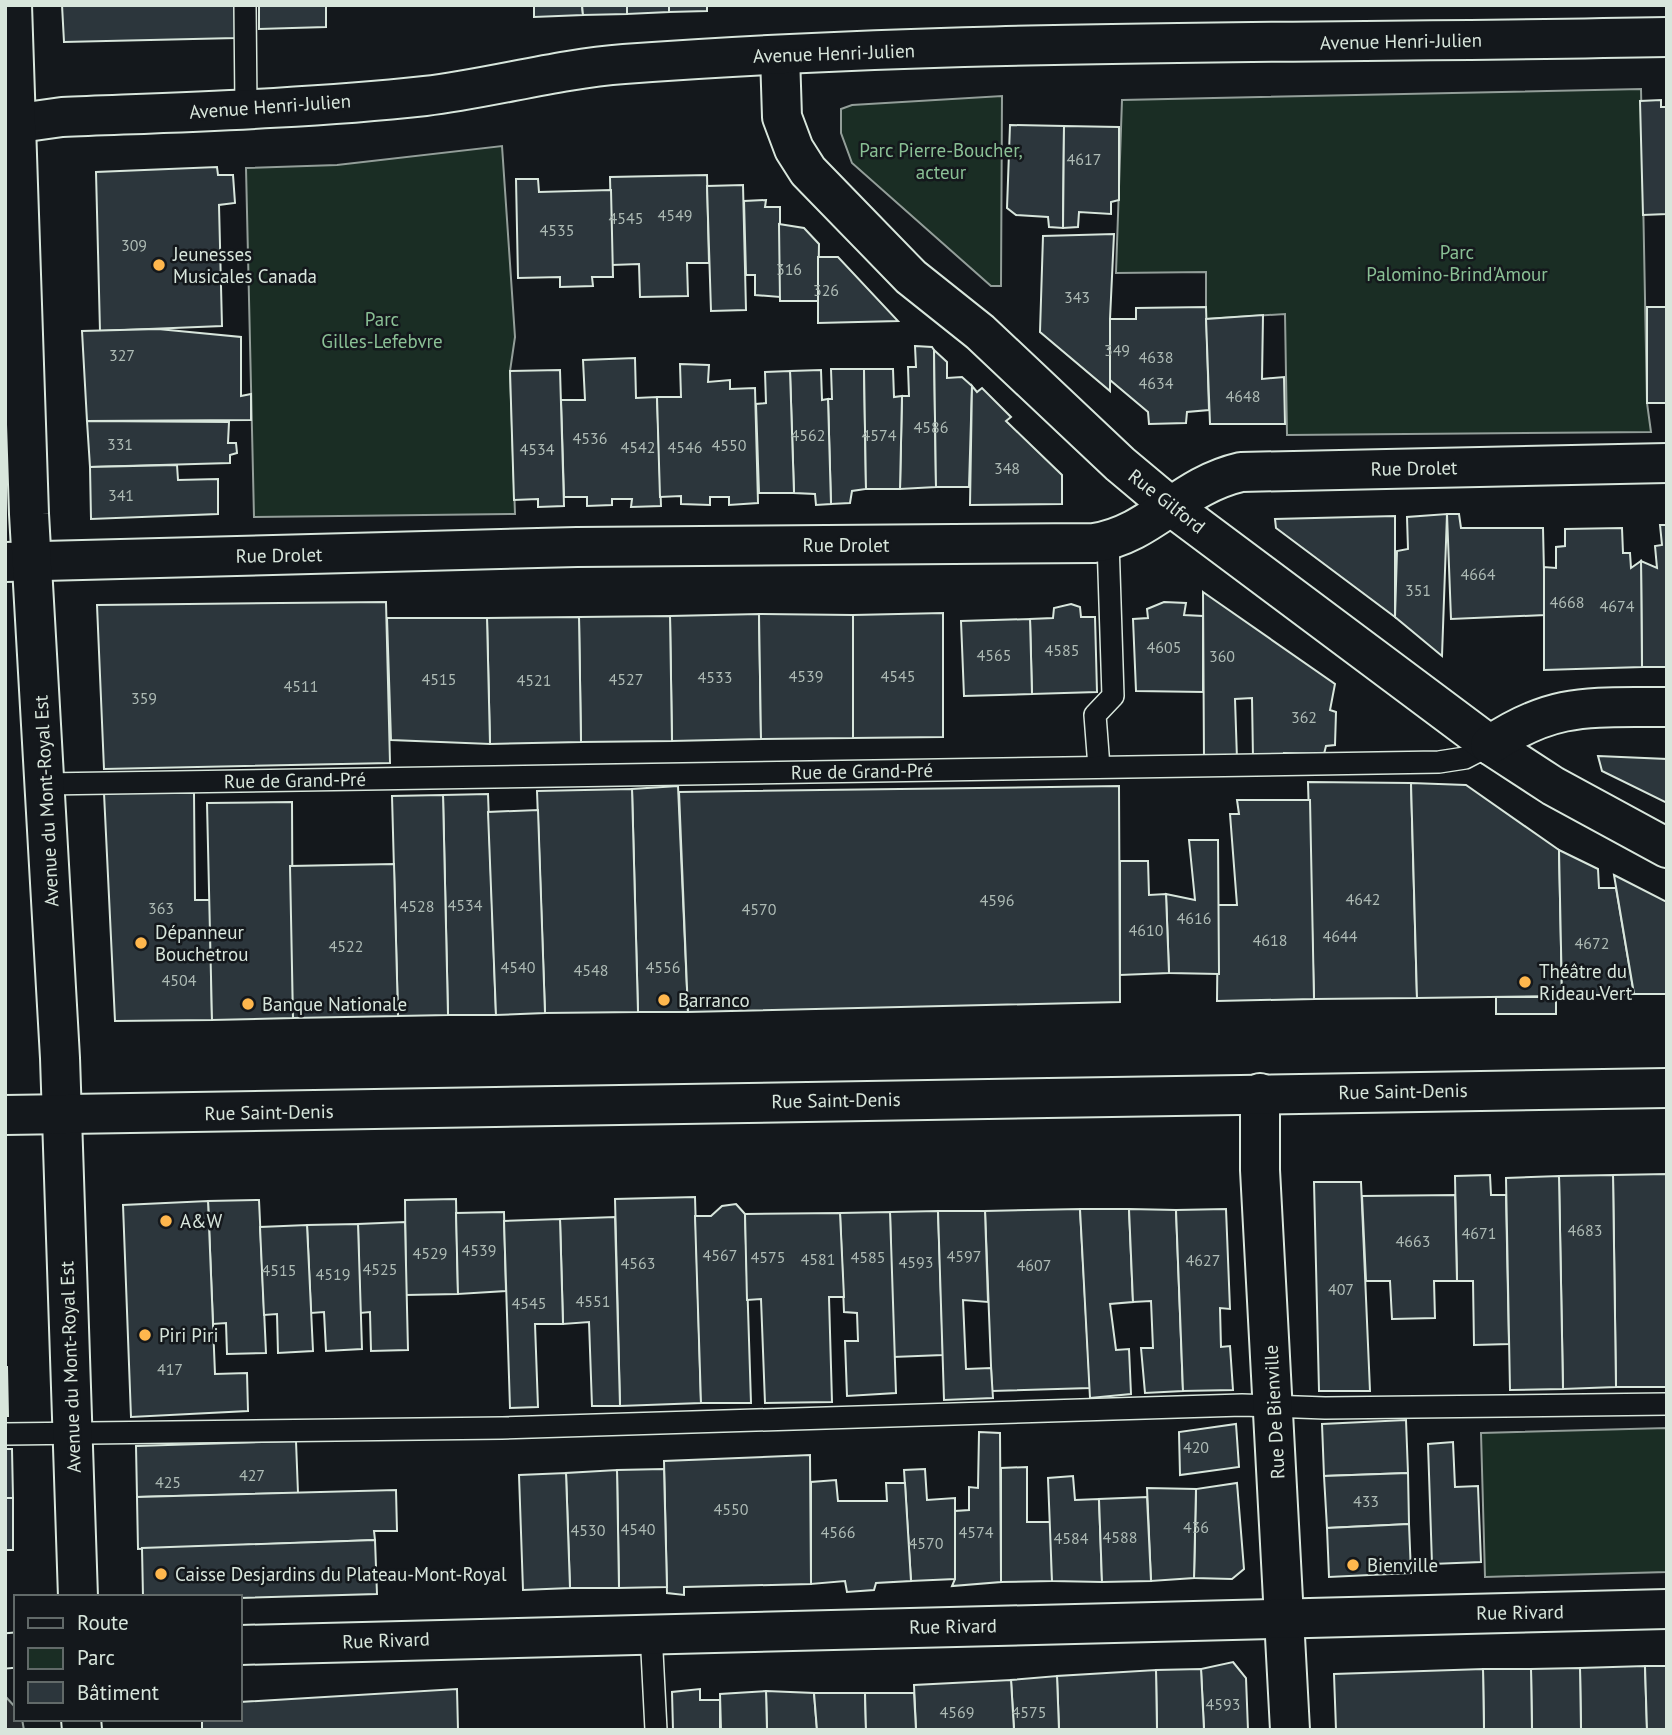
<svg xmlns="http://www.w3.org/2000/svg" width="1672" height="1735" viewBox="0 0 1672 1735" font-family="'PT Sans',sans-serif">
  <rect width="100%" height="100%" fill="#14181c"/>
  <!-- green -->
  <g fill="#1a2d24" stroke="#939e99" stroke-width="2">
    <polygon points="1641,89 1647,403 1651,432 1287,435 1285,314 1206,319 1206,272 1116,273 1122,100"/>
    <polygon points="1002,96 1001,286 991,286 852,163 841,133 841,109 852,105"/>
    <polygon points="502,146 515,337 510,371 515,514 254,517 246,168 337,165"/>
    <polygon points="1667,1428 1667,1572 1485,1577 1481,1433"/>
  </g>
  <!-- parking -->
  <polygon fill="#24282b" stroke="#939e99" stroke-width="2" points="5,1696 16,1708 16,1719 22,1719 24,1730 5,1730"/>
  <!-- building -->
  <g fill="#2c363c" stroke="#d8e6dc" stroke-width="2">
    <polygon points="62,5 236,5 236,38 64,42"/>
    <polygon points="259,5 326,5 326,27 259,29"/>
    <polygon points="534,5 582,5 583,15 534,17"/>
    <polygon points="582,5 627,5 627,14 583,15"/>
    <polygon points="627,5 669,5 669,12 627,14"/>
    <polygon points="669,5 707,5 707,11 669,12"/>
    <polygon points="1661,100 1661,107 1667,107 1667,214 1643,215 1640,101"/>
    <polygon points="1010,125 1064,126 1063,228 1049,227 1048,217 1016,215 1007,208"/>
    <polygon points="1064,126 1119,127 1119,200 1111,202 1111,214 1079,212 1078,227 1063,228"/>
    <polygon points="217,167 218,175 233,175 235,203 219,205 222,326 100,331 96,172"/>
    <polygon points="707,175 709,263 687,263 688,296 640,297 639,264 612,265 610,177"/>
    <polygon points="516,179 538,179 539,192 611,190 613,277 592,277 593,286 560,287 560,277 518,278"/>
    <polygon points="743,185 746,310 711,311 707,186"/>
    <polygon points="766,200 765,207 780,207 780,297 755,295 755,275 746,275 744,201"/>
    <polygon points="779,224 804,228 819,244 818,301 780,301"/>
    <polygon points="1114,234 1110,319 1110,391 1040,332 1043,236"/>
    <polygon points="818,257 838,257 898,321 818,323"/>
    <polygon points="1206,307 1209,410 1187,412 1186,423 1149,424 1148,412 1110,380 1110,319 1136,319 1136,308"/>
    <rect x="1647" y="307" width="20" height="96"/>
    <polygon points="1263,315 1262,379 1284,377 1285,424 1210,424 1206,319"/>
    <polygon points="158,329 241,337 241,396 251,394 251,420 87,421 82,331"/>
    <polygon points="915,346 932,347 934,350 936,487 900,489 902,396 909,396 908,367 916,367"/>
    <polygon points="934,350 947,362 947,378 962,377 972,386 969,487 936,487"/>
    <polygon points="635,358 636,398 657,397 661,506 631,507 632,499 612,499 612,505 587,506 587,497 564,497 561,400 585,400 583,360"/>
    <polygon points="680,364 709,365 708,382 730,380 730,389 755,388 758,503 729,505 729,497 710,497 710,505 681,504 681,496 660,497 657,397 681,397"/>
    <polygon points="831,369 864,369 866,489 852,491 850,503 831,504 828,399 832,399"/>
    <polygon points="864,369 893,369 894,397 902,396 900,489 866,489"/>
    <polygon points="560,370 564,506 538,507 538,499 514,500 510,371"/>
    <polygon points="821,370 822,400 828,399 831,504 816,505 815,494 794,493 790,371"/>
    <polygon points="790,371 794,493 759,493 756,404 766,403 765,372"/>
    <polygon points="972,386 977,392 982,388 1011,417 1006,421 1062,475 1062,504 970,505"/>
    <polygon points="87,421 229,422 228,443 236,443 237,453 230,455 230,463 90,467"/>
    <polygon points="177,465 178,480 218,479 218,514 91,519 90,467"/>
    <polygon points="1447,514 1459,514 1461,528 1543,528 1545,615 1451,619"/>
    <polygon points="1447,514 1442,656 1395,617 1397,551 1408,549 1407,517"/>
    <polygon points="1395,516 1395,617 1276,528 1275,519"/>
    <polygon points="1660,525 1667,525 1667,667 1642,667 1641,561 1657,568 1655,546 1662,545"/>
    <polygon points="1622,528 1623,553 1630,553 1631,568 1641,561 1642,667 1544,670 1544,567 1556,568 1556,547 1565,546 1565,529"/>
    <polygon points="1203,592 1335,684 1330,710 1336,712 1335,745 1326,746 1324,754 1284,753 1284,760 1253,759 1252,698 1235,699 1237,759 1204,761"/>
    <polygon points="386,602 390,763 104,769 97,605"/>
    <polygon points="1164,602 1186,603 1184,615 1203,616 1203,692 1136,691 1133,619 1148,618 1147,609"/>
    <polygon points="1071,604 1080,607 1081,617 1095,617 1097,692 1032,694 1030,619 1053,618 1054,608"/>
    <polygon points="943,613 943,737 853,738 853,615"/>
    <polygon points="759,614 761,739 672,741 670,616"/>
    <polygon points="759,614 853,615 853,738 761,739"/>
    <polygon points="670,616 672,741 581,742 579,617"/>
    <polygon points="579,617 581,742 490,744 487,618"/>
    <polygon points="387,618 487,618 490,744 391,740"/>
    <polygon points="1030,619 1032,694 964,696 961,621"/>
    <polygon points="1598,756 1667,759 1667,803 1602,771"/>
    <polygon points="1308,782 1411,783 1417,998 1314,999"/>
    <polygon points="1411,783 1466,785 1559,850 1562,996 1417,998"/>
    <polygon points="678,786 688,1012 638,1012 632,789"/>
    <polygon points="1119,786 1120,1002 688,1012 679,792"/>
    <polygon points="632,789 638,1012 545,1013 537,791"/>
    <polygon points="104,793 194,793 195,900 210,900 212,1020 115,1021"/>
    <polygon points="488,794 496,1015 448,1015 443,795"/>
    <polygon points="443,795 448,1015 398,1016 392,796"/>
    <polygon points="1237,800 1310,800 1314,999 1217,1001 1218,905 1237,905 1230,814 1239,814"/>
    <polygon points="292,802 293,1018 212,1020 207,803"/>
    <polygon points="538,810 545,1013 496,1015 488,812"/>
    <polygon points="1189,840 1218,840 1219,974 1169,973 1166,894 1195,900"/>
    <polygon points="1559,850 1598,869 1599,888 1616,888 1634,994 1562,996"/>
    <polygon points="1120,861 1148,861 1149,895 1166,894 1169,973 1120,975"/>
    <polygon points="394,864 398,1016 293,1018 290,866"/>
    <polygon points="1614,875 1667,902 1667,994 1634,994"/>
    <rect x="1496" y="997" width="60" height="17"/>
    <polygon points="1667,1174 1667,1387 1616,1387 1613,1175"/>
    <polygon points="1490,1175 1491,1195 1506,1195 1509,1344 1474,1345 1473,1281 1457,1281 1455,1176"/>
    <polygon points="1613,1175 1616,1387 1563,1389 1559,1176"/>
    <polygon points="1559,1176 1563,1389 1510,1390 1506,1178"/>
    <polygon points="1314,1182 1361,1182 1370,1391 1319,1391"/>
    <polygon points="1455,1195 1457,1281 1434,1281 1435,1318 1392,1319 1390,1281 1366,1281 1362,1196"/>
    <polygon points="695,1197 701,1403 620,1406 615,1199"/>
    <polygon points="456,1199 458,1294 406,1295 405,1200"/>
    <polygon points="259,1200 266,1353 227,1354 226,1323 213,1324 208,1201"/>
    <polygon points="208,1201 215,1374 247,1373 248,1411 131,1417 123,1205"/>
    <polygon points="736,1204 745,1214 751,1403 701,1403 695,1216 711,1216 722,1206"/>
    <polygon points="1080,1209 1090,1388 992,1391 985,1211"/>
    <polygon points="1080,1209 1129,1209 1133,1302 1110,1304 1116,1350 1129,1349 1131,1394 1090,1398"/>
    <polygon points="1129,1209 1176,1210 1183,1391 1145,1393 1141,1348 1153,1348 1151,1301 1133,1302"/>
    <polygon points="1226,1209 1230,1309 1220,1308 1221,1347 1230,1346 1233,1390 1183,1391 1176,1210"/>
    <polygon points="938,1211 943,1355 893,1357 890,1212"/>
    <polygon points="938,1211 985,1211 988,1302 963,1300 966,1369 991,1368 993,1398 944,1400"/>
    <polygon points="504,1212 506,1291 458,1294 456,1213"/>
    <polygon points="890,1212 896,1393 847,1396 845,1341 858,1341 857,1313 844,1312 840,1213"/>
    <polygon points="840,1213 844,1297 829,1297 832,1402 765,1403 761,1299 747,1300 745,1214"/>
    <polygon points="615,1217 620,1406 592,1406 589,1322 563,1324 560,1219"/>
    <polygon points="560,1219 563,1324 535,1324 538,1407 510,1408 504,1221"/>
    <polygon points="405,1222 408,1350 371,1351 370,1312 360,1313 358,1224"/>
    <polygon points="358,1224 362,1349 326,1351 324,1312 311,1313 307,1225"/>
    <polygon points="307,1225 313,1351 278,1353 277,1314 264,1315 260,1227"/>
    <polygon points="5,1367 7,1367 8,1416 5,1416"/>
    <polygon points="1406,1420 1408,1473 1324,1476 1322,1424"/>
    <polygon points="1236,1424 1239,1467 1180,1475 1179,1432"/>
    <polygon points="979,1432 1000,1433 1001,1582 952,1586 955,1579 955,1511 969,1510 969,1487 978,1488"/>
    <polygon points="296,1441 298,1493 137,1497 136,1446"/>
    <polygon points="1453,1442 1455,1487 1478,1486 1481,1562 1432,1564 1428,1444"/>
    <polygon points="5,1449 12,1449 13,1498 5,1498"/>
    <polygon points="810,1455 811,1584 684,1587 684,1595 667,1593 664,1461"/>
    <polygon points="1027,1467 1027,1522 1051,1522 1052,1581 1001,1582 1001,1468"/>
    <polygon points="664,1469 667,1587 619,1588 617,1470"/>
    <polygon points="925,1469 927,1500 955,1498 955,1579 911,1581 904,1470"/>
    <polygon points="617,1470 619,1588 570,1588 566,1473"/>
    <polygon points="566,1473 570,1588 523,1590 519,1475"/>
    <polygon points="1408,1473 1409,1524 1327,1528 1324,1476"/>
    <polygon points="1073,1476 1075,1500 1099,1499 1102,1582 1052,1581 1048,1478"/>
    <polygon points="836,1480 838,1501 887,1501 886,1483 905,1483 911,1581 876,1583 874,1590 847,1592 845,1581 811,1584 811,1482"/>
    <polygon points="1237,1483 1244,1569 1232,1579 1194,1578 1196,1489"/>
    <polygon points="1147,1488 1196,1489 1194,1578 1151,1581"/>
    <polygon points="396,1490 397,1531 374,1531 375,1540 138,1549 137,1497"/>
    <polygon points="1147,1497 1151,1581 1102,1582 1099,1499"/>
    <rect x="5" y="1498" width="8" height="52"/>
    <polygon points="1409,1524 1411,1573 1329,1577 1327,1528"/>
    <polygon points="375,1540 377,1594 240,1598 143,1597 142,1548"/>
    <polygon points="1233,1662 1246,1678 1248,1730 1204,1730 1201,1669"/>
    <polygon points="1645,1666 1647,1730 1581,1730 1580,1668"/>
    <polygon points="1645,1666 1667,1666 1667,1730 1647,1730"/>
    <polygon points="1580,1668 1581,1730 1532,1730 1531,1669"/>
    <polygon points="1201,1669 1204,1730 1157,1730 1156,1670"/>
    <polygon points="1483,1669 1531,1669 1532,1730 1484,1730"/>
    <polygon points="1483,1669 1484,1730 1336,1730 1334,1674"/>
    <polygon points="1156,1670 1157,1730 1059,1730 1057,1676"/>
    <polygon points="1057,1676 1059,1730 1014,1730 1011,1680"/>
    <polygon points="1011,1680 1014,1730 916,1730 914,1685"/>
    <polygon points="457,1689 458,1730 202,1730 202,1719 240,1719 240,1702"/>
    <polygon points="700,1689 700,1700 720,1700 720,1730 673,1730 672,1692"/>
    <polygon points="766,1691 814,1693 817,1730 767,1730"/>
    <polygon points="766,1691 767,1730 721,1730 720,1694"/>
    <polygon points="814,1693 865,1693 866,1730 817,1730"/>
    <polygon points="865,1693 914,1693 916,1730 866,1730"/>
  </g>
  <g fill="none" stroke-linecap="round" stroke-linejoin="round">
    <!-- service casing -->
    <g stroke="#d8e6dc" stroke-width="24">
      <g id="service">
        <polyline points="245,5 246,108"/>
        <polyline points="1099,767 1095,715 1113,696 1108,541"/>
        <polyline points="45,784 1439,762 1465,758 1490,745"/>
        <polyline points="5,1434 502,1428 1242,1405 1325,1408 1667,1404"/>
        <polyline points="651,1632 656,1730"/>
      </g>
    </g>
    <!-- pedestrian casing -->
    <g stroke="#d8e6dc" stroke-width="37">
      <polyline id="pedestrian" points="5,1651 16,1650"/>
    </g>
    <!-- minor casing -->
    <g stroke="#d8e6dc" stroke-width="42">
      <g id="minor">
        <polyline points="780,55 782,117 794,149 808,171 911,277 980,332 1120,464 1169,505 1490,745 1553,786 1667,848"/>
        <path d="M5,125L62,117C183,112 305,109 425,96C492,88 557,69 624,64C971,38 1319,44 1667,37"/>
        <path d="M5,562L577,547L1094,543C1152,534 1180,486 1241,472L1667,463"/>
        <path d="M1490,745C1556,701 1591,708 1667,707"/>
        <polyline points="1260,1093 1260,1170 1290,1730"/>
        <polyline points="240,1645 1667,1609"/>
      </g>
    </g>
    <!-- secondary casing -->
    <g stroke="#d8e6dc" stroke-width="42">
      <g id="secondary">
        <polyline points="12,5 29,514 60,1058 78,1597"/>
        <polyline points="5,1115 1667,1088"/>
        <polyline points="81,1719 82,1730"/>
      </g>
    </g>
    <!-- service -->
    <use href="#service" stroke="#14181c" stroke-width="21"/>
    <!-- pedestrian -->
    <use href="#pedestrian" stroke="#14181c" stroke-width="33"/>
    <!-- minor -->
    <use href="#minor" stroke="#14181c" stroke-width="38"/>
    <!-- secondary -->
    <use href="#secondary" stroke="#14181c" stroke-width="38"/>
  </g>
  <!-- markers -->
  <g fill="#ffb74d" stroke="#14181c" stroke-width="2.5">
    <circle cx="159" cy="265" r="7"/>
    <circle cx="141" cy="943" r="7"/>
    <circle cx="1525" cy="982" r="7"/>
    <circle cx="664" cy="1000" r="7"/>
    <circle cx="248" cy="1004" r="7"/>
    <circle cx="166" cy="1221" r="7"/>
    <circle cx="145" cy="1335" r="7"/>
    <circle cx="1353" cy="1565" r="7"/>
    <circle cx="161" cy="1574" r="7"/>
  </g>
  <g text-anchor="middle" stroke-width="5" stroke-linejoin="round" paint-order="stroke">
    <!-- number labels -->
    <g font-size="16" fill="#adbab4">
      <text x="1084" y="165">4617</text>
      <text x="675" y="221">4549</text>
      <text x="626" y="224">4545</text>
      <text x="557" y="236">4535</text>
      <text x="134" y="251">309</text>
      <text x="789" y="275">316</text>
      <text x="826" y="296">326</text>
      <text x="1077" y="303">343</text>
      <text x="1117" y="356">349</text>
      <text x="122" y="361">327</text>
      <text x="1156" y="363">4638</text>
      <text x="1156" y="389">4634</text>
      <text x="1243" y="402">4648</text>
      <text x="931" y="433">4586</text>
      <text x="808" y="441">4562</text>
      <text x="879" y="441">4574</text>
      <text x="590" y="444">4536</text>
      <text x="120" y="450">331</text>
      <text x="729" y="451">4550</text>
      <text x="638" y="453">4542</text>
      <text x="685" y="453">4546</text>
      <text x="537" y="455">4534</text>
      <text x="1007" y="474">348</text>
      <text x="121" y="501">341</text>
      <text x="1478" y="580">4664</text>
      <text x="1418" y="596">351</text>
      <text x="1567" y="608">4668</text>
      <text x="1617" y="612">4674</text>
      <text x="1164" y="653">4605</text>
      <text x="1062" y="656">4585</text>
      <text x="994" y="661">4565</text>
      <text x="1222" y="662">360</text>
      <text x="806" y="682">4539</text>
      <text x="898" y="682">4545</text>
      <text x="715" y="683">4533</text>
      <text x="439" y="685">4515</text>
      <text x="626" y="685">4527</text>
      <text x="534" y="686">4521</text>
      <text x="301" y="692">4511</text>
      <text x="144" y="704">359</text>
      <text x="1304" y="723">362</text>
      <text x="1363" y="905">4642</text>
      <text x="997" y="906">4596</text>
      <text x="465" y="911">4534</text>
      <text x="417" y="912">4528</text>
      <text x="161" y="914">363</text>
      <text x="759" y="915">4570</text>
      <text x="1194" y="924">4616</text>
      <text x="1146" y="936">4610</text>
      <text x="1340" y="942">4644</text>
      <text x="1270" y="946">4618</text>
      <text x="1592" y="949">4672</text>
      <text x="346" y="952">4522</text>
      <text x="518" y="973">4540</text>
      <text x="663" y="973">4556</text>
      <text x="591" y="976">4548</text>
      <text x="179" y="986">4504</text>
      <text x="1585" y="1236">4683</text>
      <text x="1479" y="1239">4671</text>
      <text x="1413" y="1247">4663</text>
      <text x="479" y="1256">4539</text>
      <text x="430" y="1259">4529</text>
      <text x="720" y="1261">4567</text>
      <text x="964" y="1262">4597</text>
      <text x="768" y="1263">4575</text>
      <text x="868" y="1263">4585</text>
      <text x="818" y="1265">4581</text>
      <text x="1203" y="1266">4627</text>
      <text x="916" y="1268">4593</text>
      <text x="638" y="1269">4563</text>
      <text x="1034" y="1271">4607</text>
      <text x="380" y="1275">4525</text>
      <text x="279" y="1276">4515</text>
      <text x="333" y="1280">4519</text>
      <text x="1341" y="1295">407</text>
      <text x="593" y="1307">4551</text>
      <text x="529" y="1309">4545</text>
      <text x="170" y="1375">417</text>
      <text x="1196" y="1453">420</text>
      <text x="252" y="1481">427</text>
      <text x="168" y="1488">425</text>
      <text x="1366" y="1507">433</text>
      <text x="731" y="1515">4550</text>
      <text x="1196" y="1533">436</text>
      <text x="638" y="1535">4540</text>
      <text x="588" y="1536">4530</text>
      <text x="838" y="1538">4566</text>
      <text x="976" y="1538">4574</text>
      <text x="1120" y="1543">4588</text>
      <text x="1071" y="1544">4584</text>
      <text x="926" y="1549">4570</text>
      <text x="1223" y="1710">4593</text>
      <text x="957" y="1718">4569</text>
      <text x="1029" y="1718">4575</text>
    </g>
    <!-- street labels -->
    <g font-size="19" fill="#d8e6dc" stroke="#14181c">
      <text transform="translate(1401 41) rotate(-1)" y="7">Avenue Henri-Julien</text>
      <text transform="translate(834 53) rotate(-2)" y="7">Avenue Henri-Julien</text>
      <text transform="translate(270 106) rotate(-4)" y="7">Avenue Henri-Julien</text>
      <text transform="translate(1414 468) rotate(-1)" y="7">Rue Drolet</text>
      <text transform="translate(1167 501) rotate(38)" y="7">Rue Gilford</text>
      <text x="846" y="552">Rue Drolet</text>
      <text transform="translate(279 555) rotate(-1)" y="7">Rue Drolet</text>
      <text transform="translate(862 771) rotate(-1)" y="7">Rue de Grand-Pré</text>
      <text transform="translate(295 780) rotate(-1)" y="7">Rue de Grand-Pré</text>
      <text transform="translate(46 801) rotate(-93)" y="7">Avenue du Mont-Royal Est</text>
      <text transform="translate(1403 1091) rotate(-1)" y="7">Rue Saint-Denis</text>
      <text transform="translate(836 1100) rotate(-1)" y="7">Rue Saint-Denis</text>
      <text transform="translate(269 1112) rotate(-1)" y="7">Rue Saint-Denis</text>
      <text transform="translate(70 1367) rotate(-92)" y="7">Avenue du Mont-Royal Est</text>
      <text transform="translate(1274 1412) rotate(-93)" y="7">Rue De Bienville</text>
      <text transform="translate(1520 1612) rotate(-1)" y="7">Rue Rivard</text>
      <text transform="translate(953 1626) rotate(-1)" y="7">Rue Rivard</text>
      <text transform="translate(386 1640) rotate(-2)" y="7">Rue Rivard</text>
    </g>
    <!-- park labels -->
    <g font-size="19" fill="#8ac095" stroke="#14181c">
      <text x="941" y="157">Parc Pierre-Boucher,<tspan x="941" dy="22">acteur</tspan></text>
      <text x="1457" y="259">Parc<tspan x="1457" dy="22">Palomino-Brind'Amour</tspan></text>
      <text x="382" y="326">Parc<tspan x="382" dy="22">Gilles-Lefebvre</tspan></text>
    </g>
    <!-- poi labels -->
    <g font-size="19" fill="#d8e6dc" stroke="#14181c" text-anchor="start">
      <text x="173" y="261">Jeunesses<tspan x="173" dy="22">Musicales Canada</tspan></text>
      <text x="155" y="939">Dépanneur<tspan x="155" dy="22">Bouchetrou</tspan></text>
      <text x="1539" y="978">Théâtre du<tspan x="1539" dy="22">Rideau Vert</tspan></text>
      <text x="678" y="1007">Barranco</text>
      <text x="262" y="1011">Banque Nationale</text>
      <text x="180" y="1228">A&amp;W</text>
      <text x="159" y="1342">Piri Piri</text>
      <text x="1367" y="1572">Bienville</text>
      <text x="175" y="1581">Caisse Desjardins du Plateau-Mont-Royal</text>
    </g>
  </g>
  <!-- border -->
  <rect width="1672" height="1735" fill="none" stroke="#d8e6dc" stroke-width="14"/>
  <!-- legend -->
  <rect x="14" y="1595" width="228" height="126" fill="#14181c" stroke="#626a69" stroke-width="2"/>
  <rect x="28" y="1618" width="35" height="10" fill="#14181c" stroke="#626a69" stroke-width="2"/>
  <text x="77" y="1630" font-size="21" fill="#d8e6dc">Route</text>
  <rect x="28" y="1648" width="35" height="21" fill="#1a2d24" stroke="#626a69" stroke-width="2"/>
  <text x="77" y="1665" font-size="21" fill="#d8e6dc">Parc</text>
  <rect x="28" y="1682" width="35" height="21" fill="#2c363c" stroke="#626a69" stroke-width="2"/>
  <text x="77" y="1700" font-size="21" fill="#d8e6dc">Bâtiment</text>
</svg>
